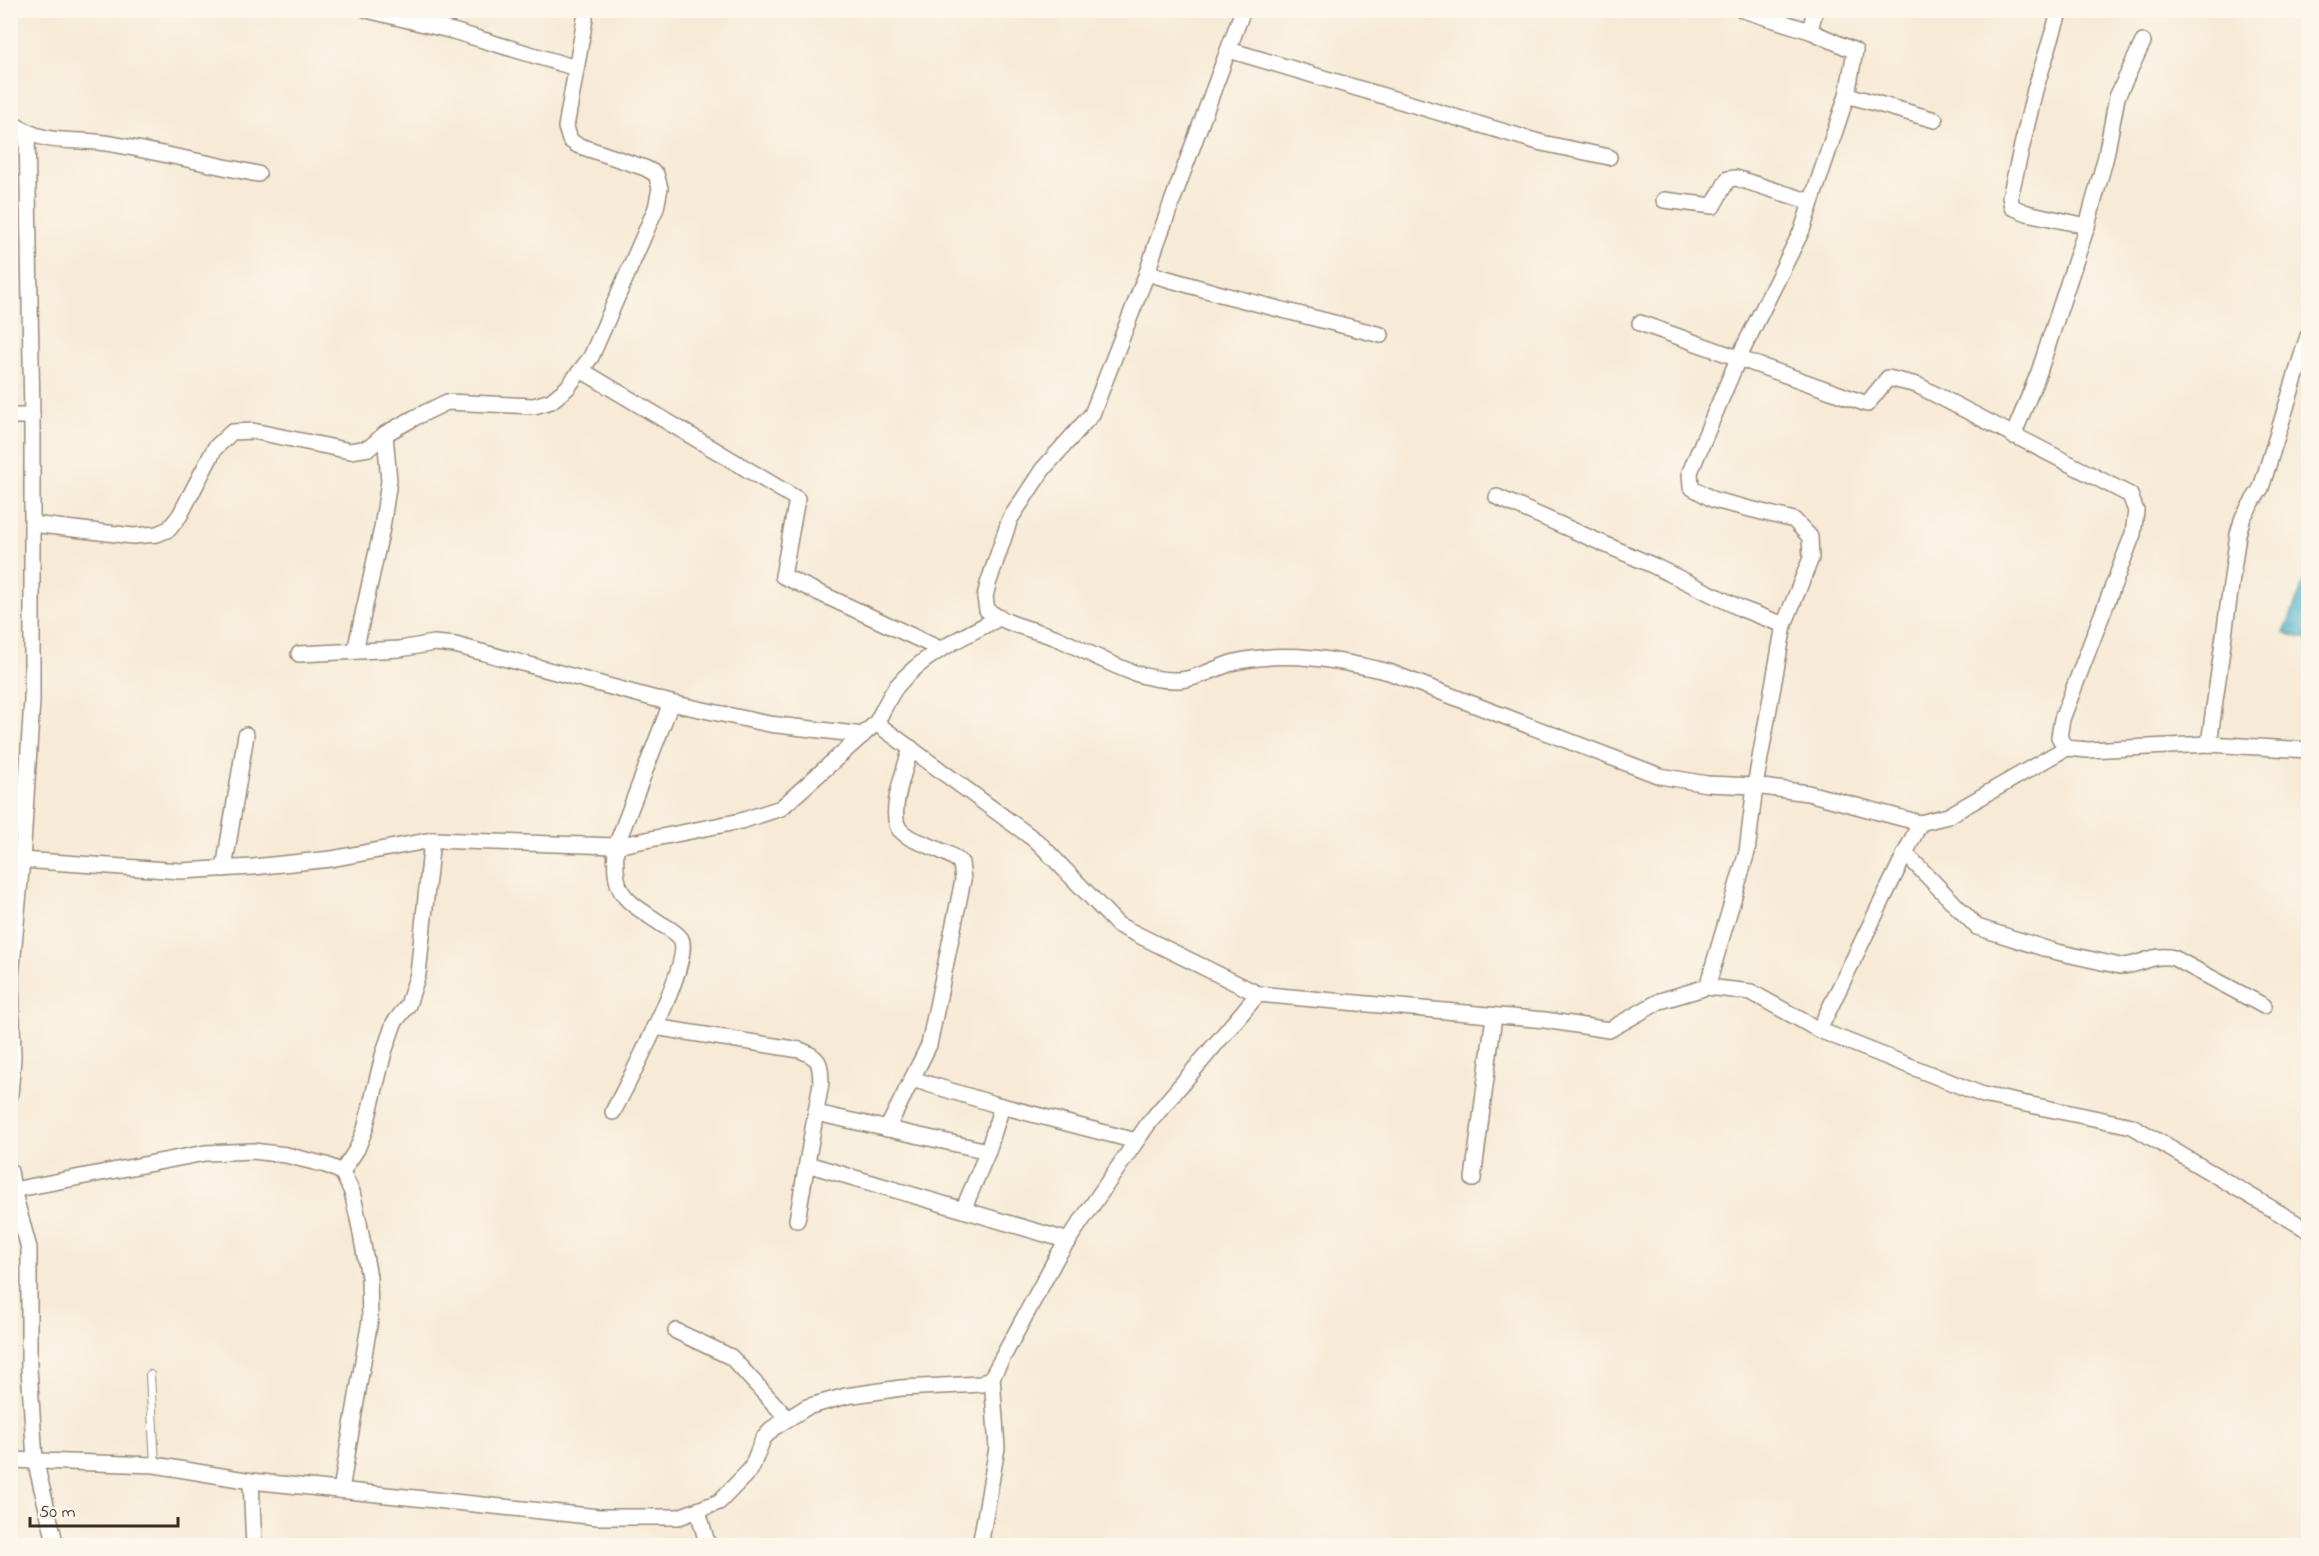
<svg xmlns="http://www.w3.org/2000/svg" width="2319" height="1556" viewBox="0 0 2319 1556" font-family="'Indie Flower',sans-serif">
  <defs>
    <pattern id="water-ripples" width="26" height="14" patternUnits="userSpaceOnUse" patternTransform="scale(1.5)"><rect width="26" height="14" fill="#4bb3c9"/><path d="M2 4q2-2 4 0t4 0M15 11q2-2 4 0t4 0" fill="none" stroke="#4092a3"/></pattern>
  </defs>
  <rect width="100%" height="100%" fill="#fbf7ec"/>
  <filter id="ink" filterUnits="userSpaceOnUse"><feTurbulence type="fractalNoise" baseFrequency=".0167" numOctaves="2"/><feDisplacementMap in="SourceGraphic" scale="12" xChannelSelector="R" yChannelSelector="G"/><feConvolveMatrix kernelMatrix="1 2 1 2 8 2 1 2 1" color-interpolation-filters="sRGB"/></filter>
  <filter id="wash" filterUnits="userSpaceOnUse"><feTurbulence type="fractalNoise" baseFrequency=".008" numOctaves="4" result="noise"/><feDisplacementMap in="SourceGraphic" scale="24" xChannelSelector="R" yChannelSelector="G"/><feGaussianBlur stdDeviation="1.35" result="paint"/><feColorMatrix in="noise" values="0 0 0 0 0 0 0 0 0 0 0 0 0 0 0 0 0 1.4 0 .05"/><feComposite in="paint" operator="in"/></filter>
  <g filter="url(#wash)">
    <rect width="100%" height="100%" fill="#f7ead6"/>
    <!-- water -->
    <polygon fill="url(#water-ripples)" stroke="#436e74" stroke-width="1.5" points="2308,572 2308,640 2284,633"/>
  </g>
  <g filter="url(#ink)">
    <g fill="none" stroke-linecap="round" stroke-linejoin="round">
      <!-- lane casing -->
      <g stroke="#998a7a" stroke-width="10">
        <polyline id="lane" points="150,1375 155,1465"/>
      </g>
      <!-- street casing -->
      <g stroke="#998a7a" stroke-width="18">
        <g id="street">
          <polyline points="367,10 453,31 576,68"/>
          <path d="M1243,10L1156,245L1147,273L1092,414L1043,469L1010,519L988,584L985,597L987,610C1007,625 1032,629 1054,637C1094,653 1134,682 1179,680C1198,679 1217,667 1235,662C1287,650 1339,660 1389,672L1660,776L1707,784L1755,786L1808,793L1920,823L1948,816L2066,748"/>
          <polyline points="1743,10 1810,31 1855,51 1847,95"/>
          <polyline points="2060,10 2035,90 2010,197 2012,207 2027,213 2087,226"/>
          <polyline points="1810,31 1815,10"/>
          <polyline points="1229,50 1542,143 1609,157"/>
          <path d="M10,122C51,149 70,136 112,144C161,153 209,164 258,174"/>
          <polyline points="1664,200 1713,206 1728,179 1736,178 1811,202"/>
          <polyline points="1147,273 1224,295 1381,335"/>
          <polyline points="1640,323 1867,404 1888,378 1917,385 2130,495 2136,511 2133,534 2062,719 2059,737 2066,748 2088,750 2209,744 2308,750"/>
          <polyline points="581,370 797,499 783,576 940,649"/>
          <polyline points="10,416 32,416"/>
          <polyline points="2013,436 2039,372 2087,226 2106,156 2117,97 2143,42"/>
          <polyline points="1497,497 1652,565 1742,609 1784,625"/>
          <polyline points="32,524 133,536 157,534 169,529 180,515 215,448 232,432 253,431 350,451 369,448 385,434 414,418 447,402 534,406 551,401 567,388 591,357 656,208 660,188 656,174 645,168 577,145 570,140 566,127 585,19"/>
          <polyline points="355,651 382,528 389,481 385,434"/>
          <polyline points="299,654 400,649 434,643 455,645 671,703 769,724 863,735"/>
          <path d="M876,723C883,711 889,696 897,686C924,654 963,637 999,618"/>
          <polyline points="2209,744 2238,534 2243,517 2261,488 2308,336"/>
          <path d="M1905,853L1977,927L2053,951L2120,966C2142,966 2150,953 2174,958L2264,1006"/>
          <polyline points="22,860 181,871 253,867 331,859 432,840 616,846 741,821 781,808 876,723 1039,843 1118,925 1258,994 1545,1020 1609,1030 1660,1001 1707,987 1751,992 1819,1030 1983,1095 2132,1126 2308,1230"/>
          <polyline points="224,869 246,735"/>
          <polyline points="1707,987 1747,852 1755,786 1784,625 1811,558 1810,537 1794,520 1714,500 1691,487 1690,472 1738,359 1802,230 1847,95 1935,120"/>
          <path d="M654,1027L800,1050C821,1058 820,1063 821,1083L797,1220"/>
          <polyline points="1819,1030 1920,823"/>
          <polyline points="912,1079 994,1104 1136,1141"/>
          <polyline points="10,1095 13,1058 11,976 22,860 32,701 32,416 27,133"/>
          <path d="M613,1112C626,1086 693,962 681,939C677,933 668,928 663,925C623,898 613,897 616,846L671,703"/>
          <polyline points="816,1113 988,1151"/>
          <path d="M887,1129L929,1045L963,880L961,863C950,853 934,848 920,842C913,840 905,835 900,830C887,814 906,766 911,748"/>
          <polyline points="807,1164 1069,1241"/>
          <polyline points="10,1171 13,1190 29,1248 29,1368 35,1460 56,1546"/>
          <polyline points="342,1172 357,1149 365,1129 384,1052 394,1023 408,1005 418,974 432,840"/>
          <polyline points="1473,1179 1494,1016"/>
          <polyline points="13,1190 205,1153 253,1151 286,1155 326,1165 342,1172 352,1192 359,1223 369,1277 370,1320 341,1490"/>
          <polyline points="963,1210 988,1151 1002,1106"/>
          <polyline points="676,1331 731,1357 788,1419"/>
          <polyline points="10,1460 155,1465 251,1481 532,1510 598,1517 679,1517 719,1502 751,1469 763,1439 773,1428 807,1407 846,1396 901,1388 982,1384 992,1377 1058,1255 1148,1124 1258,994"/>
          <polyline points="251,1481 254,1546"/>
          <polyline points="698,1511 708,1546"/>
          <polyline points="980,1546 997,1448 992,1377"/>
        </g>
      </g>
      <!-- lane -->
      <use href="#lane" stroke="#fff" stroke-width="8"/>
      <!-- street -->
      <use href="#street" stroke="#fff" stroke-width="15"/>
    </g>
  </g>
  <!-- margin -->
  <rect width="2319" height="1556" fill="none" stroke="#fbf7ec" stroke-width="36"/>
  <!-- scale -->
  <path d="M30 1517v9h148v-9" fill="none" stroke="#3b2a1e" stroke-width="3"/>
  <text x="39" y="1517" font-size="18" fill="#3b2a1e" stroke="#fbf7ec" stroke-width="4.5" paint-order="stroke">50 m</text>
</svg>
